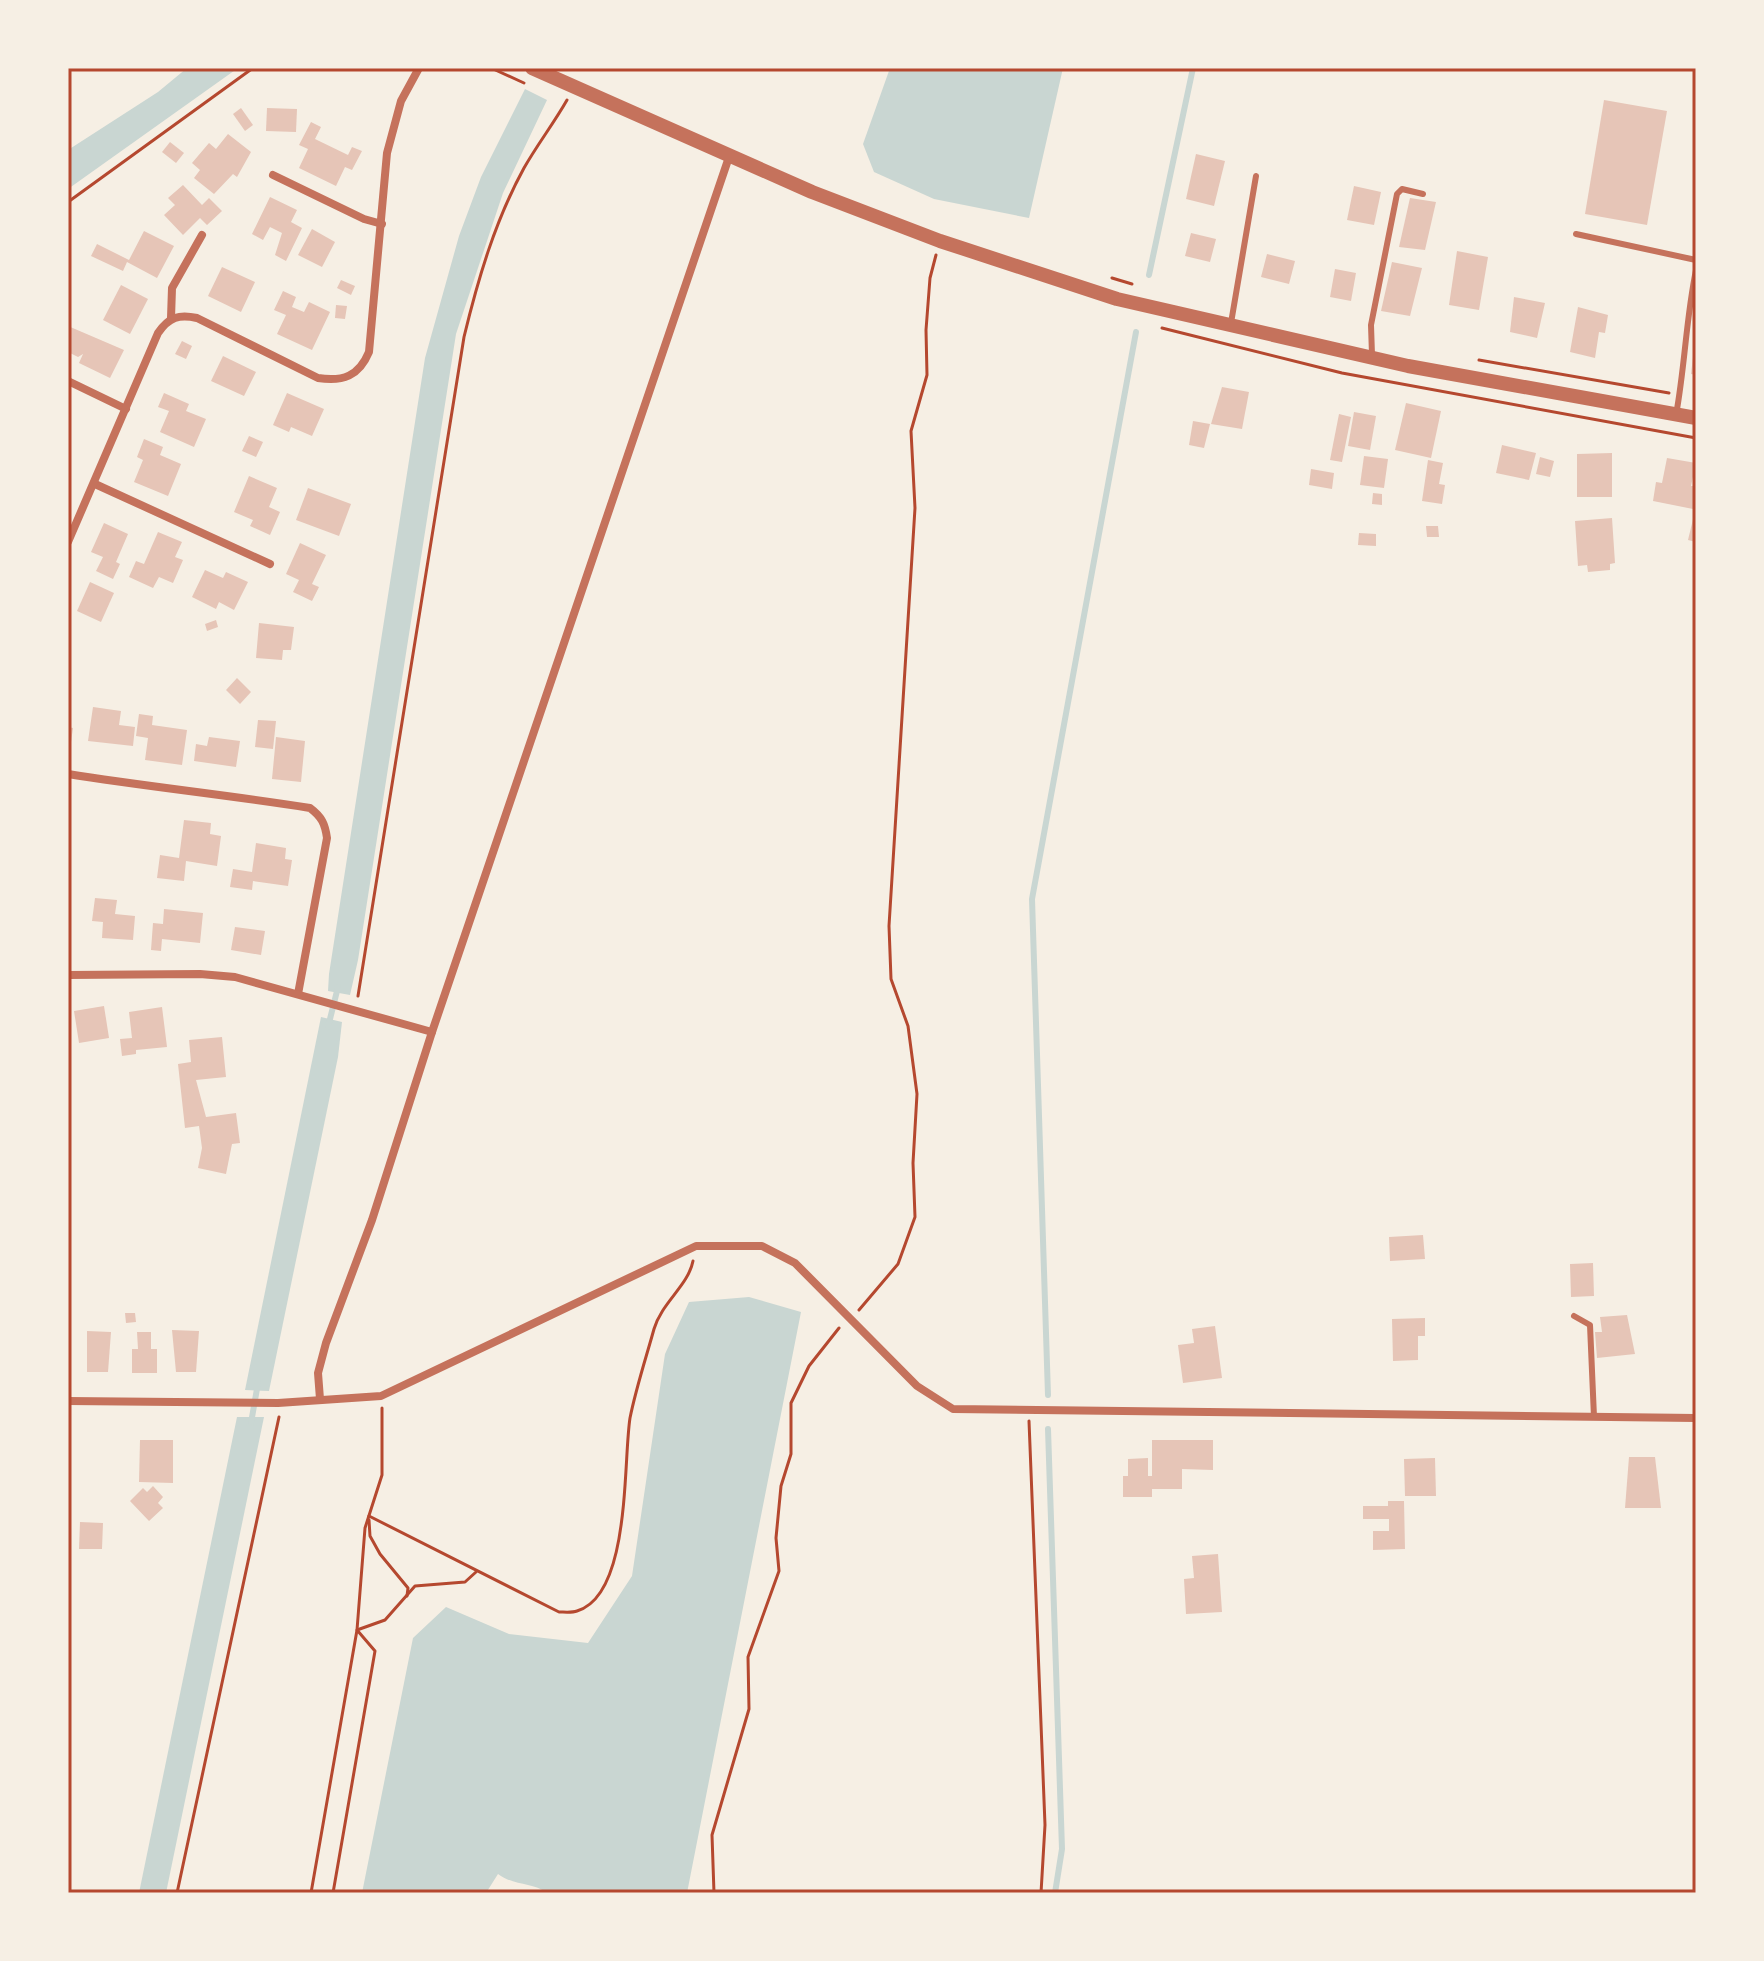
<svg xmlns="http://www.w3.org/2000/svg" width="1764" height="1961" viewBox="0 0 1764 1961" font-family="Roboto,sans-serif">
  <rect width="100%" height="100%" fill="#f6efe4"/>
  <!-- water -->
  <g fill="#c9d6d2">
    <polygon points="187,68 238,68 68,189 68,150 158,92"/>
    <polygon points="890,68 1063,68 1029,218 934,199 874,172 863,144"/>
    <polygon points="525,89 547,100 503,193 456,334 358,960 350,995 328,991 329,974 425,358 459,236 481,177"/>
    <polygon points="321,1017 342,1022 338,1057 269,1391 245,1390"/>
    <path d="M749,1297L801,1312L687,1893H547C532,1882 514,1886 498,1874L486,1893H362L413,1638L446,1607L509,1634L588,1643L632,1576L665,1354L689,1302Z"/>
    <polygon points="237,1417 264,1417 166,1893 139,1893"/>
  </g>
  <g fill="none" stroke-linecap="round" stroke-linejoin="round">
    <!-- stream -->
    <g stroke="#c9d6d2" stroke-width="6">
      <polyline points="1149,275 1193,68"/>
      <polyline points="328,1027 338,987"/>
      <polyline points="1048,1395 1032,899 1136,332"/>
      <polyline points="251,1423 258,1383"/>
      <polyline points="1048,1429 1062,1849 1055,1893"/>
    </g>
  </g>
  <!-- building -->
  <g fill="#e6c5b7">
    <polygon points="1604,100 1667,111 1647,225 1585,214"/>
    <polygon points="241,108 253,125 245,131 233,114"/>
    <polygon points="267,108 297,109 296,132 266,131"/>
    <polygon points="311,122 321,127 315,139 348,155 352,147 362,151 352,170 345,167 336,186 299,168 308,149 299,145"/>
    <polygon points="228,134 251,152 237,177 233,174 214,194 194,178 200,170 192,163 209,143 216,149"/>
    <polygon points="170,142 184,153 176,163 162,152"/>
    <polygon points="1196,154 1225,161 1214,206 1186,199"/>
    <polygon points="183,185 202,205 209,198 222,211 207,225 200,218 183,235 164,215 175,205 168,198"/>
    <polygon points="1354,186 1381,192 1374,225 1347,220"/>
    <polygon points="270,197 297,210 291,222 302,228 286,261 275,255 282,233 270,227 263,240 252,234"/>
    <polygon points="1410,198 1436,202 1425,250 1399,247"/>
    <polygon points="312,229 335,242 322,267 298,255"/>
    <polygon points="144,231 174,246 157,278 127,262 123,271 91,256 97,244 129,260"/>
    <polygon points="1191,233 1216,239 1210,262 1185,256"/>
    <polygon points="1457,251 1488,257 1479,310 1449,305"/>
    <polygon points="1267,254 1295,261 1289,284 1261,277"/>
    <polygon points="1392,262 1422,268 1410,316 1381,311"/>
    <polygon points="222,267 255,282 241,312 208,296"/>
    <polygon points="1335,269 1356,273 1351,301 1330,297"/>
    <polygon points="341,280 355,286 351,295 337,288"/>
    <polygon points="121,285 148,299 130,334 103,320"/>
    <polygon points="283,291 296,297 292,307 304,312 309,302 330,312 312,350 277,334 286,315 274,310"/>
    <polygon points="1514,297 1545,303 1537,338 1510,332"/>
    <polygon points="336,305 347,306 345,319 335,318"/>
    <polygon points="1578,307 1608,315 1605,333 1599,332 1595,358 1570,352"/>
    <polygon points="68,326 124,350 110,378 79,363 83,354 78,357 68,352"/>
    <polygon points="182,341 192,346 186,359 175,354"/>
    <polygon points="1694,348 1696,348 1696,375 1691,374"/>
    <polygon points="223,356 256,372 244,396 211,381"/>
    <polygon points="1222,387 1249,392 1242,429 1211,424"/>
    <polygon points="164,393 189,404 186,411 206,419 194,447 160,432 169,411 158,407"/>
    <polygon points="287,393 324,409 312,436 291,427 289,432 273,425"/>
    <polygon points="1406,403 1441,411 1431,458 1395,450"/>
    <polygon points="1354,412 1376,416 1370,450 1348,446"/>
    <polygon points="1339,414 1351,417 1342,462 1330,460"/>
    <polygon points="1193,421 1210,424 1204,448 1189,445"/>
    <polygon points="249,436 263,442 256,457 242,451"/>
    <polygon points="144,439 163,447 160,455 181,464 168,496 134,482 143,460 137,457"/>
    <polygon points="1502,445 1536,453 1529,480 1496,473"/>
    <polygon points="1612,453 1612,497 1577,497 1577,454"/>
    <polygon points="1364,456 1388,459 1384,488 1360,485"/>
    <polygon points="1540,457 1554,461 1550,477 1536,474"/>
    <polygon points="1667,458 1696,463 1691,486 1696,486 1693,509 1653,501 1656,482 1662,483"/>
    <polygon points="1428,460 1443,463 1439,484 1445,485 1442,504 1422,501"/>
    <polygon points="1311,469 1334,473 1332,489 1309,485"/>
    <polygon points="249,476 277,488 269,507 280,512 270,535 250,526 253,520 234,512"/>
    <polygon points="308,488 351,504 339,536 296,520"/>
    <polygon points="1373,493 1382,494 1382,505 1372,504"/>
    <polygon points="1696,507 1696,542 1688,540"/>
    <polygon points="1612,518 1615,563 1610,564 1610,570 1588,572 1587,565 1578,566 1575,521"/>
    <polygon points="104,523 128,534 116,562 120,564 113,579 96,571 103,557 91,552"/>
    <polygon points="1426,526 1438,526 1439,537 1427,537"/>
    <polygon points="158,532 182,542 175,557 183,560 173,583 159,577 153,588 129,577 136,561 144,564"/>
    <polygon points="1359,533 1376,534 1376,546 1358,545"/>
    <polygon points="300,543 326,555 312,584 319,587 312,601 293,592 299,580 286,574"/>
    <polygon points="205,570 223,578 226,572 248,582 234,610 219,602 216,609 192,597"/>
    <polygon points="90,582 114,593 101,622 77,611"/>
    <polygon points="216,620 218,627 207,631 205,624"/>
    <polygon points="259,623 294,627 291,650 283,650 282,660 256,658"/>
    <polygon points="237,678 251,692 240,704 226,690"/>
    <polygon points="93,707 121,711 119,725 135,727 133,746 88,741"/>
    <polygon points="139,714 153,716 152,725 187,730 182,765 145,760 148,738 136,736"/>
    <polygon points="258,720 276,721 273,749 255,747"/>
    <polygon points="68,727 73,728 70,749 68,749"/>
    <polygon points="209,737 240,741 236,767 194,761 196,744 207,746"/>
    <polygon points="276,737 305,741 301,782 272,779"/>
    <polygon points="184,820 211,823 210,834 221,836 217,866 186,861 184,881 157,878 160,855 179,858"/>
    <polygon points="256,843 286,848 285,859 292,860 288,886 253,881 252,890 230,887 233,869 252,872"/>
    <polygon points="95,898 117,900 115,914 135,916 133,940 102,938 103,922 92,921"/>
    <polygon points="164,909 203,913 200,943 162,939 161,951 151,950 153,923 163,924"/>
    <polygon points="235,927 265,931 261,955 231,950"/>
    <polygon points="104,1006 109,1038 79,1043 74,1011"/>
    <polygon points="162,1007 167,1047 136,1050 136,1054 122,1056 120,1039 132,1038 129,1012"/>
    <polygon points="222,1037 226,1077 196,1080 206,1117 236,1113 240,1143 232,1144 226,1174 198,1168 202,1148 199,1126 185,1128 178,1064 191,1062 189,1040"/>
    <polygon points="1423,1235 1425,1259 1390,1261 1389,1237"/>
    <polygon points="1593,1263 1594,1296 1571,1297 1570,1264"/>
    <polygon points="125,1313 135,1313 136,1322 126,1323"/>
    <polygon points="1627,1315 1635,1354 1597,1358 1595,1332 1602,1332 1600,1317"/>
    <polygon points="1425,1318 1425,1336 1418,1336 1418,1360 1393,1361 1392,1319"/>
    <polygon points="1215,1326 1222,1378 1183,1383 1178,1345 1194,1343 1192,1329"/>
    <polygon points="172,1330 199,1331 196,1372 176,1372"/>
    <polygon points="87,1331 111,1332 108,1372 87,1372"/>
    <polygon points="137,1332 151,1332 151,1349 157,1349 157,1373 132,1373 132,1349 138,1349"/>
    <polygon points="140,1440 173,1440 173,1483 139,1482"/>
    <polygon points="1152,1440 1213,1440 1213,1470 1182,1469 1182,1489 1152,1489 1152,1497 1123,1497 1123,1476 1128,1476 1128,1459 1148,1458 1148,1476 1152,1476"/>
    <polygon points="1629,1457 1655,1457 1661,1508 1625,1508"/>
    <polygon points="1435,1458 1436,1496 1405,1496 1404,1459"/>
    <polygon points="153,1486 163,1497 158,1503 163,1508 149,1521 130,1501 143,1488 147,1492"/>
    <polygon points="1388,1501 1404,1501 1405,1549 1373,1550 1373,1531 1389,1531 1389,1519 1363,1519 1363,1506 1388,1506"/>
    <polygon points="80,1522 103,1523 102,1549 79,1549"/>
    <polygon points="1218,1554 1222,1612 1186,1614 1184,1579 1194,1578 1192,1556"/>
  </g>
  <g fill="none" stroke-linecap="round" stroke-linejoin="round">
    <!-- path -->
    <g stroke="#b5482f" stroke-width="3">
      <polyline points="491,68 524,83"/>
      <polyline points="68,202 253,68"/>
      <polyline points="1112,278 1132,284"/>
      <polyline points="1162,328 1342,373 1696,438"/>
      <polyline points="1479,360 1669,393"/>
      <path d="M358,996L464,337C478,279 495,221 524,168C537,145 554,123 567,100"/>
      <polyline points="859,1310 898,1264 915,1217 913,1163 917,1094 908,1026 891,979 889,926 915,508 911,431 927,375 926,330 930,278 936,255"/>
      <polyline points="1029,1421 1045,1825 1041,1893"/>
      <path d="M369,1516L559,1612C564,1612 572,1613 577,1611C631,1595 623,1462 630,1418C636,1388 646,1358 654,1329C662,1302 688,1286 693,1261"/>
      <polyline points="369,1520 370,1536 380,1554 408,1588 407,1596"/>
      <polyline points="177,1893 279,1417"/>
      <polyline points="311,1893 357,1630 385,1620 415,1586 465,1582 476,1572"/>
      <polyline points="333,1893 375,1651 357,1630 365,1528 382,1475 382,1408"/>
      <polyline points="714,1893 712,1835 749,1709 748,1657 779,1571 776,1538 781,1486 791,1454 791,1403 809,1366 839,1328"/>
    </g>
    <!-- service -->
    <g stroke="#c5725c" stroke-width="6">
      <polyline points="1576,234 1696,260"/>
      <polyline points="1231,323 1256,176"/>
      <polyline points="1372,355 1371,325 1397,194 1402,189 1423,194"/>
      <path d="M1676,415C1685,366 1686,318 1696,270"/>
      <polyline points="1574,1316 1590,1325 1594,1417"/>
    </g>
    <!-- minor -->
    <g stroke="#c5725c" stroke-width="8">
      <polyline points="273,175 364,219 382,224"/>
      <polyline points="171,318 172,288 202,235"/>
      <polyline points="68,381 126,409"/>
      <polyline points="95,484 270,564"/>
      <path d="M68,542L158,333C169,317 179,314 197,318L318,378C343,382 359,376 369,352L387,153L401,101L419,68"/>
      <path d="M68,774C149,787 229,795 310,808C322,817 325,824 327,838L298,994"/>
      <polyline points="68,975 200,974 235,977 432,1032"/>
      <polyline points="320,1399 318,1373 326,1343 372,1220 432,1032 729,157"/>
      <polyline points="68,1401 278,1403 381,1396 696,1246 762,1246 795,1263 917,1386 953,1409 1696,1418"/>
    </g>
    <!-- tertiary -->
    <polyline stroke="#c5725c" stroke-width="14" points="532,68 812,192 940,241 1117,299 1408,366 1696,418"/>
  </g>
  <!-- border -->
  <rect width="1764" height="1961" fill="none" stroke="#f6efe4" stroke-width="140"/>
  <rect x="70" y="70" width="1624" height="1821" fill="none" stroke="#b5482f" stroke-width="3"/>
</svg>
